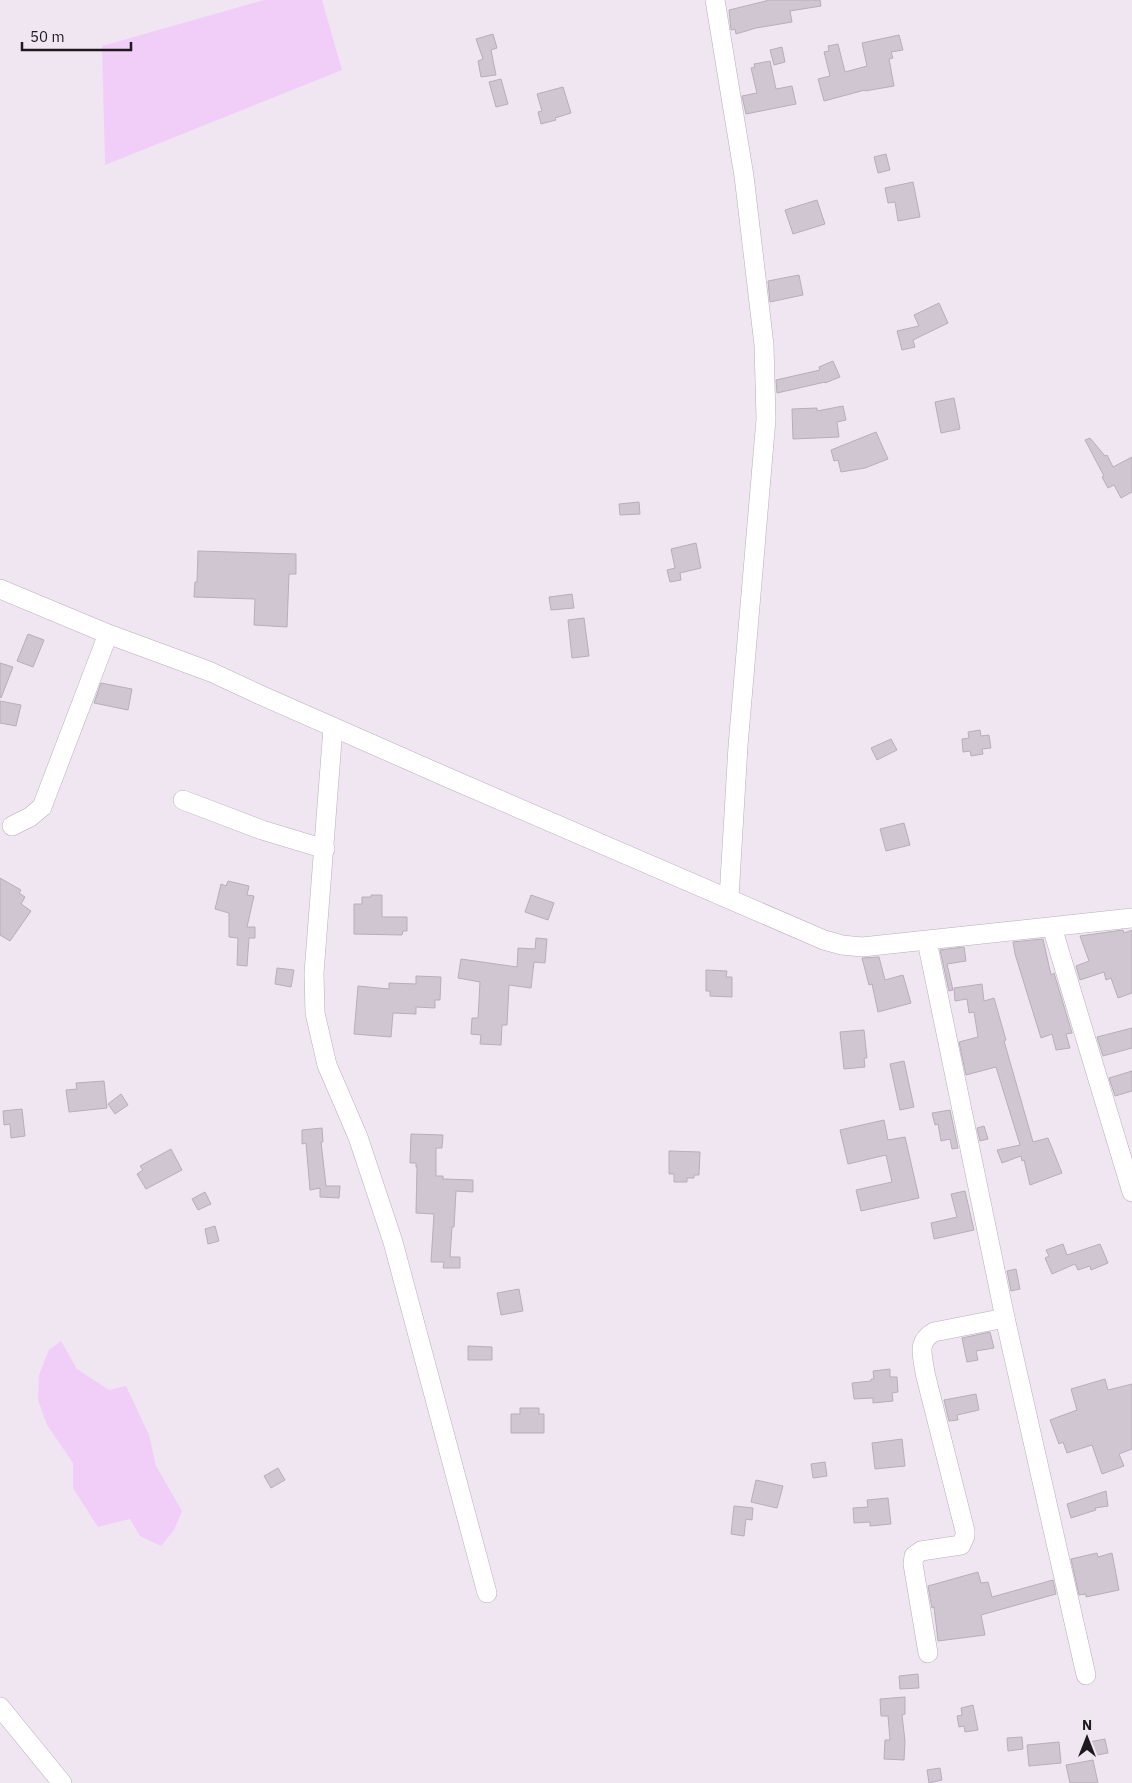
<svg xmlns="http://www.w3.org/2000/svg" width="1132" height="1783" viewBox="0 0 1132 1783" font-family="'IBM Plex Sans',sans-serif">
  <rect width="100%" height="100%" fill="#f0e6f2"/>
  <!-- green -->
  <g fill="#f1cef7">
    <polygon points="264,0 322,0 342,70 105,165 102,46"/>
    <polygon points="61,1341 77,1369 109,1390 126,1386 149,1435 156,1466 182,1511 174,1530 161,1546 140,1536 130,1519 98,1527 73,1488 73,1463 47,1425 38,1400 39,1375 49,1350"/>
  </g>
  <!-- building -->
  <g fill="#d0c6d2" stroke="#b8aeba">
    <polygon points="766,0 820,0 821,6 790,11 792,22 756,28 736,34 735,29 731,30 729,10 766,1"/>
    <polygon points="493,34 497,48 491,50 496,75 481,77 478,61 483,59 476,39"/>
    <polygon points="899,35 903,50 891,52 893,58 889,59 894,86 865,91 865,90 824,101 818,79 830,76 824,52 829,51 828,46 838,44 845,72 867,66 862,43"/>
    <polygon points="782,47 785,62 774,65 770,50"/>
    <polygon points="770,61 776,89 792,86 796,104 746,114 742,96 757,93 751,68 755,67 754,64"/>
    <polygon points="501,79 508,104 496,107 489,82"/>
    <polygon points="563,87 571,113 555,118 556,120 541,124 538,112 542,111 537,94"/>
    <polygon points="886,154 890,170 878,173 874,157"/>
    <polygon points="913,182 920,217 898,221 895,202 888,203 885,188"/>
    <polygon points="817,200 825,224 793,234 785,210"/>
    <polygon points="799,275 803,295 770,302 768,281"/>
    <polygon points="939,303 948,323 913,340 915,347 902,350 897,331 919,326 914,315"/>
    <polygon points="833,361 840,377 825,383 825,382 777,393 776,380 820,370 819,367"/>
    <polygon points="954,398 960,429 941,433 935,402"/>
    <polygon points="843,406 846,420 837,422 839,437 793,439 792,409 817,408 817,411"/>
    <polygon points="876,432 888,459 865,468 841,472 838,460 834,461 831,450"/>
    <polygon points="1090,438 1105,456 1107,455 1113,467 1132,457 1132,492 1121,498 1114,485 1108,488 1102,477 1104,476 1085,440"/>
    <polygon points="639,502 640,514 620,515 619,504"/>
    <polygon points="696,543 701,568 680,573 681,580 670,582 667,570 675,568 671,549"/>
    <polygon points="198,551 296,554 296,574 289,574 287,627 254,625 255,599 194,597 195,582 197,582"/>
    <polygon points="572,594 574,608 551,610 549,597"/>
    <polygon points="584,618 589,656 572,658 568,620"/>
    <polygon points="28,634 44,640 33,667 17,661"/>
    <polygon points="0,663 13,667 1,698 0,697"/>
    <polygon points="101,683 132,689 128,710 94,703"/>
    <polygon points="0,701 21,705 16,726 0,723"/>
    <polygon points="980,730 981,736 989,735 991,748 982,749 983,754 971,756 970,751 963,752 962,739 969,738 968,732"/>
    <polygon points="891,739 897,750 877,760 871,748"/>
    <polygon points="904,823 910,845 886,851 880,829"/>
    <polygon points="0,878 21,890 19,893 25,897 21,904 31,911 10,941 0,935"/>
    <polygon points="228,881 249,886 247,895 254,896 247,927 255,927 255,938 249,938 247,966 237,965 238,938 229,937 229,913 215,909 221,884 226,886"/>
    <polygon points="371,895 382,895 382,917 407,917 407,931 403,931 402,935 354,934 354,904 362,904 362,897 371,897"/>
    <polygon points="531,895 554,903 548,920 525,912"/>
    <polygon points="1123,930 1124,933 1132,930 1132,993 1118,998 1111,978 1106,980 1104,972 1080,980 1076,966 1089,961 1080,936"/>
    <polygon points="536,938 547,939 545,963 534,962 531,988 509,985 507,1025 502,1025 501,1045 480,1044 481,1035 471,1034 472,1018 478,1018 480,982 458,978 461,959 517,967 518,948 535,949"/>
    <polygon points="1043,939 1051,975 1054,973 1072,1033 1066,1034 1070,1048 1056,1050 1052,1034 1041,1038 1015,954 1013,942"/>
    <polygon points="964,947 966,961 947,964 953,990 949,991 940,950"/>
    <polygon points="879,957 885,980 903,975 911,1003 878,1012 872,984 869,985 862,958"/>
    <polygon points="277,968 294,970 291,987 275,984"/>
    <polygon points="706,970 727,971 726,977 732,977 732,997 710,996 710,991 706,991"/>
    <polygon points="416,976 441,977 440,1000 435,1000 435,1008 416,1007 416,1014 393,1013 391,1037 354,1034 358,986 389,989 389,983 416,984"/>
    <polygon points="982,984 984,1001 994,998 1006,1040 1004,1041 1033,1142 1048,1138 1062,1173 1030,1185 1024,1160 1022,1161 1021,1156 1002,1163 997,1150 1020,1145 996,1067 966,1075 959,1042 978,1037 974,1012 969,1013 967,999 955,1001 954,988"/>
    <polygon points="1132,1028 1132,1048 1103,1056 1097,1037"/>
    <polygon points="864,1030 867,1058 864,1058 865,1067 844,1069 840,1032"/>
    <polygon points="904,1061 914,1107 900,1110 890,1064"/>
    <polygon points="1132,1071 1132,1091 1115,1096 1109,1078"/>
    <polygon points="104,1081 107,1108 69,1112 66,1090 77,1089 76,1083"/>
    <polygon points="121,1094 128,1105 115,1114 108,1104"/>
    <polygon points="22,1109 25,1136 11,1138 10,1124 4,1125 3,1111"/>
    <polygon points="950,1110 958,1148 952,1149 950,1139 941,1141 938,1124 935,1125 932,1113"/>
    <polygon points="884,1120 888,1140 905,1137 919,1198 861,1211 856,1190 892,1182 886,1155 848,1164 840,1130"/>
    <polygon points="984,1126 988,1139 980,1141 977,1128"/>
    <polygon points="322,1128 323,1142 321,1142 326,1186 340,1186 339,1198 320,1197 320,1188 310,1190 306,1143 302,1144 302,1130"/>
    <polygon points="411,1134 443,1135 442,1148 436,1148 436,1176 443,1176 443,1179 473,1180 473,1192 456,1191 454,1227 452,1227 450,1257 460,1257 460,1268 443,1268 444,1262 431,1262 434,1214 416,1213 417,1167 416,1167 416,1163 410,1163"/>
    <polygon points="171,1149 182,1170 146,1189 137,1174 143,1170 140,1166"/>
    <polygon points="669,1151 700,1152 699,1175 694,1175 694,1178 687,1178 687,1182 674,1182 674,1174 669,1174"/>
    <polygon points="965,1191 974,1230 934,1239 931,1223 957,1217 951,1194"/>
    <polygon points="205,1192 211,1204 198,1210 192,1199"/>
    <polygon points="215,1226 219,1241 208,1244 205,1229"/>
    <polygon points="1063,1244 1067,1255 1100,1244 1108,1263 1091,1270 1090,1266 1078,1270 1075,1264 1052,1274 1045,1258 1049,1256 1046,1250"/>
    <polygon points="1016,1269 1020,1289 1011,1291 1007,1271"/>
    <polygon points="519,1289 523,1311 501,1315 497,1293"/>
    <polygon points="990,1332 994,1348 976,1351 978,1360 967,1362 962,1338"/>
    <polygon points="468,1346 492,1347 492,1360 468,1360"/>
    <polygon points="890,1369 890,1377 897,1377 898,1392 892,1393 893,1401 873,1403 873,1398 854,1399 852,1383 871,1381 871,1379 874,1379 873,1371"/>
    <polygon points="1105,1379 1108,1390 1132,1384 1132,1449 1119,1454 1124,1466 1102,1474 1092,1445 1067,1453 1063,1442 1059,1444 1050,1420 1077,1410 1071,1389"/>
    <polygon points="976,1394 979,1410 957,1415 958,1420 949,1421 944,1400"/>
    <polygon points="520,1408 539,1408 539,1414 544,1414 544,1433 511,1433 511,1414 520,1414"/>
    <polygon points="902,1439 905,1466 875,1469 872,1443"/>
    <polygon points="825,1462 827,1476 813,1478 811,1464"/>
    <polygon points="278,1468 285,1480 271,1488 264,1476"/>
    <polygon points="756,1480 783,1486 777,1508 751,1502"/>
    <polygon points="1106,1491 1108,1506 1095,1508 1096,1510 1071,1518 1067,1504"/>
    <polygon points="888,1498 891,1524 870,1526 870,1522 854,1523 853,1508 868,1507 867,1500"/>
    <polygon points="734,1506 753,1508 752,1520 746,1519 744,1536 731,1534"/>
    <polygon points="1097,1553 1098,1557 1112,1553 1119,1590 1086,1597 1086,1594 1079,1595 1071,1559"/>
    <polygon points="978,1572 981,1583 988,1582 992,1597 1053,1580 1056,1594 981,1615 985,1635 938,1641 934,1607 932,1608 928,1586"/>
    <polygon points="918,1674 919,1688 900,1689 899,1676"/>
    <polygon points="905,1697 905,1714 902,1715 905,1741 904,1760 884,1759 885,1740 890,1740 888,1716 881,1716 880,1699"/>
    <polygon points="973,1705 978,1730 965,1732 964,1726 959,1727 957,1716 962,1715 961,1708"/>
    <polygon points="1022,1737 1023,1749 1008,1751 1007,1738"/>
    <polygon points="1105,1739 1108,1753 1092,1756 1089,1742"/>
    <polygon points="1059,1742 1061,1763 1029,1766 1027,1745"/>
    <polygon points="1093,1760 1098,1783 1070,1783 1066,1765"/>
    <polygon points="940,1768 942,1780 929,1783 927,1770"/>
  </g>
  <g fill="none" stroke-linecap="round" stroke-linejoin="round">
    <!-- minor casing -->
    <g stroke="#b8aeb9" stroke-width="20">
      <g id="minor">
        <polyline points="715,0 744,176 764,345 766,419 738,746 729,898"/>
        <polyline points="0,589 108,634 211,672 256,693 451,779 824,940 842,945 862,947 1132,918"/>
        <polyline points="333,728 314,973 315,1013 327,1065 358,1137 393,1242 487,1593"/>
        <polyline points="183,800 262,830 325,849"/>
        <polyline points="12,826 30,817 42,807 108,634"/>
        <polyline points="1052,927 1132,1192"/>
        <polyline points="927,941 1005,1318 1086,1675"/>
        <path d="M928,1653L913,1564L914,1556L921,1551L961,1545L965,1536V1531L925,1373C923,1356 916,1342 934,1332L1005,1318"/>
        <polyline points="0,1707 62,1783"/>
      </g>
    </g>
    <!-- minor -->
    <use href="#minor" stroke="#fff" stroke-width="19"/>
  </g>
  <!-- north arrow -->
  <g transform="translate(1087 1738)" stroke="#f0e6f2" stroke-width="4" paint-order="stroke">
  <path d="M0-4L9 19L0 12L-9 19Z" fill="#1d191e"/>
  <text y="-8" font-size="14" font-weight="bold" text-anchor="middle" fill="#1d191e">N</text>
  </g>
  <!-- scale -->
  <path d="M22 42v8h109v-8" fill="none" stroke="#1d191e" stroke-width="2.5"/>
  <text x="30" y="42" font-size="15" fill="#1d191e" stroke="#f0e6f2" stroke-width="4" paint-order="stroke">50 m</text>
</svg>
